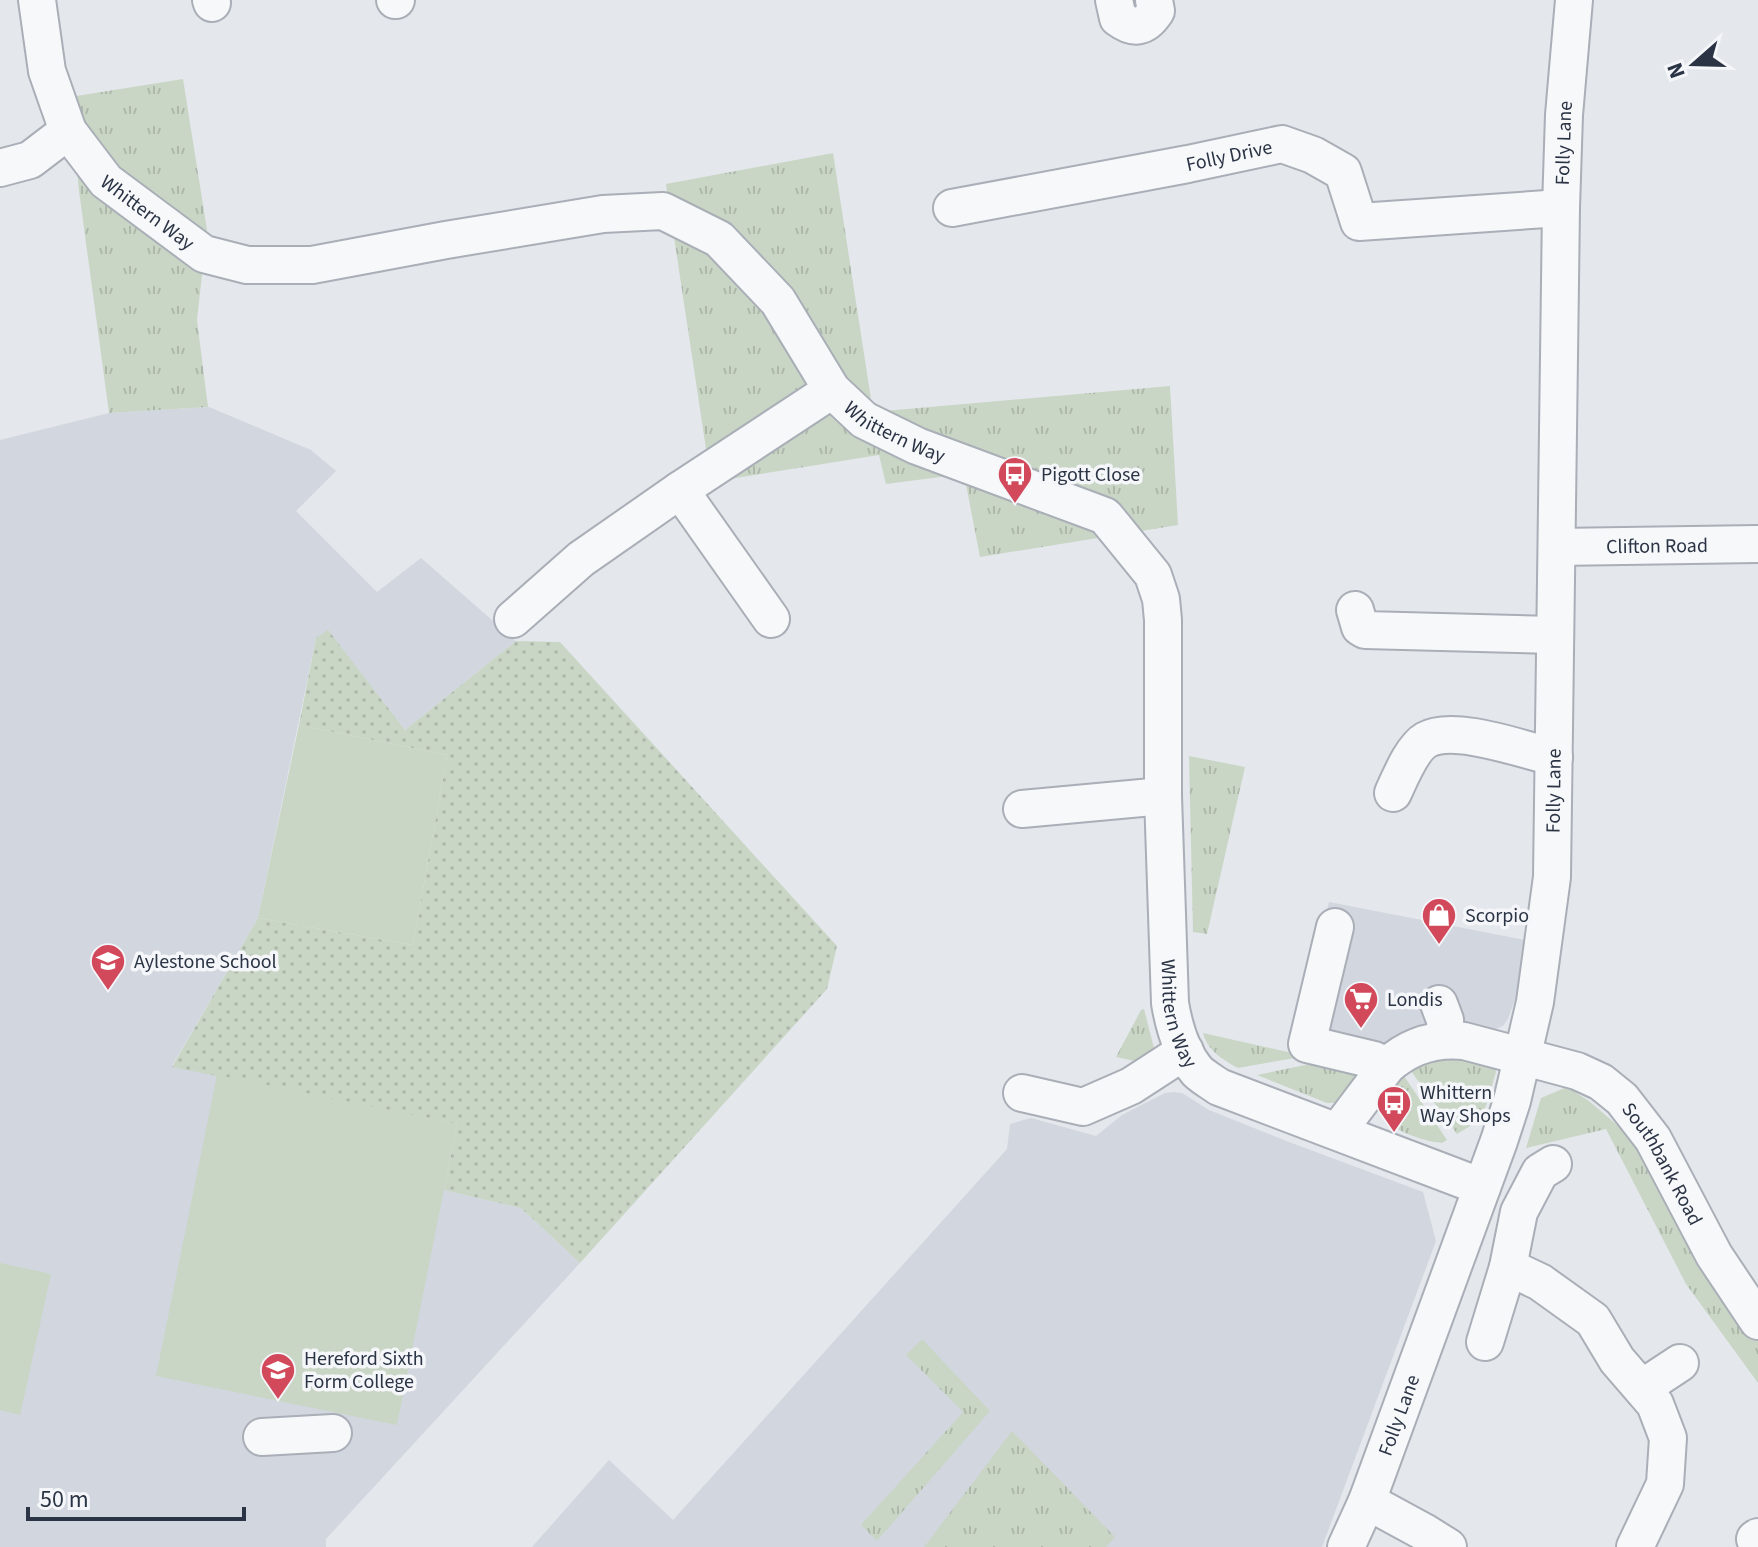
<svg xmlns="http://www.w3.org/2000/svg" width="1758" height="1547" viewBox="0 0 1758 1547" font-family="'Source Sans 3',sans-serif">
  <defs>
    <pattern id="grass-tufts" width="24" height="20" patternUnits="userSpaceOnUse" patternTransform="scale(2)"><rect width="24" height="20" fill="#c9d6c5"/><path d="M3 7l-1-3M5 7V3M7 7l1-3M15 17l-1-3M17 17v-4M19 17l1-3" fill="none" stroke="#adb8ab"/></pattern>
    <pattern id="park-dots" width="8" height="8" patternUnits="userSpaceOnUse" patternTransform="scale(2)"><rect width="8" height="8" fill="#c9d6c5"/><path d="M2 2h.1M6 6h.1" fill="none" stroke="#adb8ab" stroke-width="1.8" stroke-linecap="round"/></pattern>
  </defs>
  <rect width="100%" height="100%" fill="#e4e7ec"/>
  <!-- built -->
  <g fill="#d2d6de">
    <polygon points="209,407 311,450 336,471 296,511 377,592 421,558 516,641 405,730 328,631 316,638 258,918 172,1066 457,1124 444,1190 521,1208 580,1263 326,1539 326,1547 0,1547 0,440 109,413"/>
    <polygon points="1329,902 1525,940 1517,993 1508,1019 1503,1026 1491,1031 1388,1050 1294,1044"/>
    <polygon points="1173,1092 1182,1093 1209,1110 1289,1142 1423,1192 1436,1241 1322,1547 532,1547 609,1460 673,1520 1007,1149 1010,1124 1031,1118 1096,1136 1122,1115 1165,1093"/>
  </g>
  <!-- grass -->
  <g fill="url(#grass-tufts)">
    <polygon points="183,79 207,230 197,320 208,407 109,413 79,191 70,97"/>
    <polygon points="833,153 873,412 1170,386 1178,525 980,557 964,474 886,484 879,455 711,482 666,184"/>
    <polygon points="1189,756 1245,767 1207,934 1193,932"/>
    <polygon points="1144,1009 1154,1048 1144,1063 1116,1057 1141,1010"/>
    <path d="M1203,1033L1306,1056L1238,1068C1223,1060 1207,1050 1203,1033Z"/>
    <polygon points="1447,1055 1495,1065 1496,1072 1482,1119 1457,1134 1411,1071 1418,1065"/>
    <polygon points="1315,1063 1357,1073 1360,1077 1339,1103 1327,1103 1257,1075"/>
    <path d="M1404,1076L1447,1140L1442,1143C1425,1142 1371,1126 1382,1100C1385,1091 1397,1083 1404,1076Z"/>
    <polygon points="1567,1087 1589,1101 1638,1143 1758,1335 1758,1383 1686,1284 1606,1129 1526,1148 1541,1098"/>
    <polygon points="922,1339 990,1411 877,1541 861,1525 963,1412 906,1355"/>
    <polygon points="1012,1431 1115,1537 1106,1547 924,1547"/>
  </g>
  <!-- park -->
  <polygon fill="url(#park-dots)" points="328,630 405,730 516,641 560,642 837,946 827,989 580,1263 521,1208 444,1190 457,1124 172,1067 258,918 413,945 447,755 299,725 316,638"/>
  <!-- garden -->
  <g fill="#c9d6c5">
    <polygon points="299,725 447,755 413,945 258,918"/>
    <polygon points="217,1075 457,1124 397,1425 156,1376"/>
    <polygon points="0,1263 51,1274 20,1415 0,1410"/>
  </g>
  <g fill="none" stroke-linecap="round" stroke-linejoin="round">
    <!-- minor casing -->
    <g stroke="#a9aeb7" stroke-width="40">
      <g id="minor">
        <path id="s1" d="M37,0L47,71L68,131L106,181L204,254L247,265H312L446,240L603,214L663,211L719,239L778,301L832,390L864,420L917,446L1105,516L1153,575L1161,599L1163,620V796L1170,1003C1174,1027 1181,1052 1197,1071C1203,1077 1212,1082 1219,1087L1482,1187"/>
        <polyline points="211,0 212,3"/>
        <polyline points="395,0 396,0"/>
        <path d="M1114,0L1118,18C1134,30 1145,28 1156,11L1154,0"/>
        <polyline points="0,168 30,160 68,131"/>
        <path id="s2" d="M952,208L1188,164L1282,144L1313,155L1343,172L1359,222L1561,208"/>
        <polyline points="680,490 771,619"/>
        <path id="s3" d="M1557,547L1758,544"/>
        <polyline points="1355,610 1360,627 1365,630 1555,635"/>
        <polyline points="513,619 581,559 680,490 832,390"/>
        <path d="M1393,793C1400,778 1412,748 1426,740C1454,724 1523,750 1554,757"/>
        <polyline points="1022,809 1163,796"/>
        <polyline points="1335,927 1307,1044 1374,1060 1387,1066"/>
        <polyline points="1439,1004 1445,1020 1446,1039"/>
        <polyline points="1022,1093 1083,1107 1131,1086 1185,1051"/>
        <path id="s4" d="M1338,1131L1387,1066C1409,1046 1435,1038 1464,1041L1577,1071L1601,1082L1622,1099L1653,1139L1714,1255L1758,1321"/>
        <polyline points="1508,1267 1519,1212 1540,1172 1553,1164"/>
        <polyline points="1485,1342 1508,1267 1540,1282 1593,1320 1617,1360 1655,1404 1668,1438 1665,1484 1635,1547"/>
        <polyline points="1642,1388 1680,1363"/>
        <polyline points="262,1437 333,1433"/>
        <polyline points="1367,1501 1424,1532 1448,1547"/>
        <polyline points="1755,1539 1758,1537"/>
        <path id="s5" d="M1346,1547L1367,1501L1499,1141L1512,1101L1535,1002L1552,877L1561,208L1564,115L1574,0"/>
      </g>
    </g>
    <!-- minor -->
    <use href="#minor" stroke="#f7f8fa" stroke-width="36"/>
  </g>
  <!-- icons -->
  <defs>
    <g id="bus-pin" transform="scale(1.8)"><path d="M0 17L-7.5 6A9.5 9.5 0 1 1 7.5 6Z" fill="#d1495b" stroke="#f4f6f9"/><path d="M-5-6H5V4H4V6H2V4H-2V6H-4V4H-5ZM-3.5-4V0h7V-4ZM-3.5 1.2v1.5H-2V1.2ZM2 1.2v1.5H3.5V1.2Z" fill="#fff"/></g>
    <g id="shop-pin" transform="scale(1.8)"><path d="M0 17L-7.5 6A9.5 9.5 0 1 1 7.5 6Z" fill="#d1495b" stroke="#f4f6f9"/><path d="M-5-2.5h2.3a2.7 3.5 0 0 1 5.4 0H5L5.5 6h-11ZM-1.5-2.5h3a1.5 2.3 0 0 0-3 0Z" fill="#fff"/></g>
    <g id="school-pin" transform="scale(1.8)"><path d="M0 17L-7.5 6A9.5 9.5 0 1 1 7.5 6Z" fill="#d1495b" stroke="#f4f6f9"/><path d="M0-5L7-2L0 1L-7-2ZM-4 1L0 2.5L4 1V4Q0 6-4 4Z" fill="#fff"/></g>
    <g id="supermarket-pin" transform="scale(1.8)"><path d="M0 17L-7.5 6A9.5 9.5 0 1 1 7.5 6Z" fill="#d1495b" stroke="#f4f6f9"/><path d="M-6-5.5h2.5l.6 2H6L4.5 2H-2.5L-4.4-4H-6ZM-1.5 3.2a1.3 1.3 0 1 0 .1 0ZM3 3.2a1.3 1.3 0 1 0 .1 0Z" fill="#fff"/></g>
    <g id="university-pin" transform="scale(1.8)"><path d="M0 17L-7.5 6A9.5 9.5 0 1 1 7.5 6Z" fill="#d1495b" stroke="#f4f6f9"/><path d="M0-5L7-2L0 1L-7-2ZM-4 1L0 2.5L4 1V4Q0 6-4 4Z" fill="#fff"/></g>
  </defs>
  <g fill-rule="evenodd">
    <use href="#bus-pin" x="1015" y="474"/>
    <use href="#shop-pin" x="1439" y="915"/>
    <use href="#school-pin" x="108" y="961"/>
    <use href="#supermarket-pin" x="1361" y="999"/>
    <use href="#bus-pin" x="1394" y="1103"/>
    <use href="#university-pin" x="278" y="1370"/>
  </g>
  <g text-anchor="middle" stroke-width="7" stroke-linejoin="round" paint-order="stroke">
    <!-- street labels -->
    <g font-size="20" fill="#2b3445" stroke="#f4f6f9">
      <text dy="7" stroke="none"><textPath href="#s5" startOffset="1438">Folly Lane</textPath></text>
      <text dy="7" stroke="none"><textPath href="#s2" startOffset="282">Folly Drive</textPath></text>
      <text dy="7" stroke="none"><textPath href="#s1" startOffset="250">Whittern Way</textPath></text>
      <text dy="7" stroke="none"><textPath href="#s1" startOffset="1114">Whittern Way</textPath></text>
      <text dy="7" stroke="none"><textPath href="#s3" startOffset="100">Clifton Road</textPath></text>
      <text dy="7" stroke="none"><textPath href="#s5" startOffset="790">Folly Lane</textPath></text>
      <text dy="7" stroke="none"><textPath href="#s1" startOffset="1858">Whittern Way</textPath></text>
      <text dy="7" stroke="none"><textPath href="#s4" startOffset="412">Southbank Road</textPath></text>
      <text dy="7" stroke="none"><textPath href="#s5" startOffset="142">Folly Lane</textPath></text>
    </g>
    <!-- poi labels -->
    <g font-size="20" fill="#2b3445" stroke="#f4f6f9" text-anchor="start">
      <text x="1041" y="481">Pigott Close</text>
      <text x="1465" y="922">Scorpio</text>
      <text x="134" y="968">Aylestone School</text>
      <text x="1387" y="1006">Londis</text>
      <text x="1420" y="1099">Whittern<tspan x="1420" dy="23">Way Shops</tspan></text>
      <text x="304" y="1365">Hereford Sixth<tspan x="304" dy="23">Form College</tspan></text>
    </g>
  </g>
  <!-- north arrow -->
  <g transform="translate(1694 64) rotate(250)" stroke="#f4f6f9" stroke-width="6" paint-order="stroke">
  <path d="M0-6L14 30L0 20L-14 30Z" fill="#2b3445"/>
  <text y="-12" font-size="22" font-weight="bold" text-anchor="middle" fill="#2b3445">N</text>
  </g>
  <!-- scale -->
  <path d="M28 1507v12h216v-12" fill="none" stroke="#2b3445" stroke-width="4"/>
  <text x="40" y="1507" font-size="24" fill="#2b3445" stroke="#f4f6f9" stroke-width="6" paint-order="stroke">50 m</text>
</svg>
